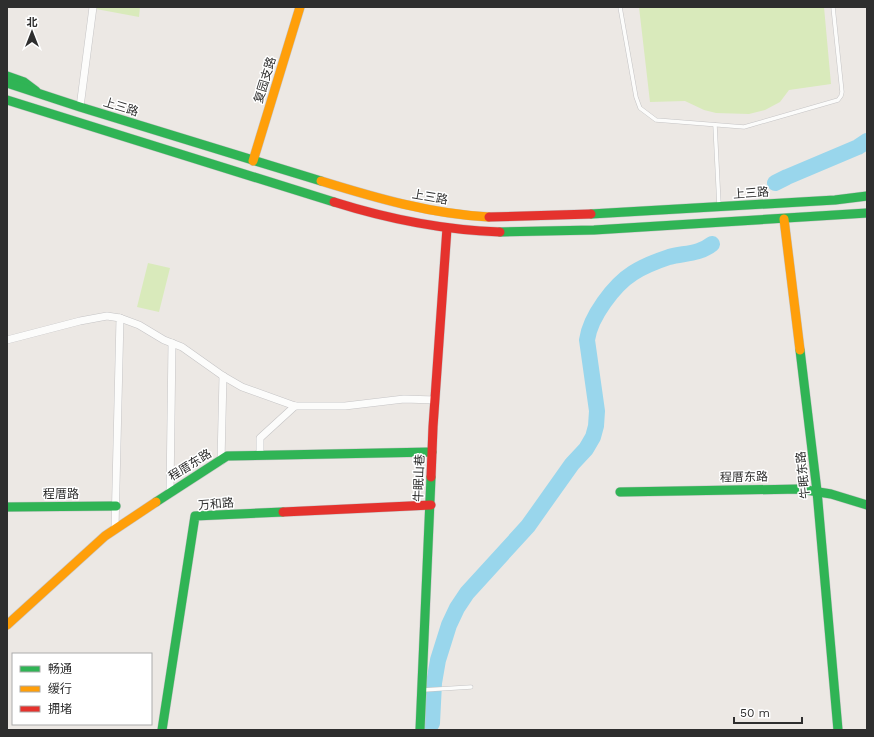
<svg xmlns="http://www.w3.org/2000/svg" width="874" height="737" viewBox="0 0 874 737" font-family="'Work Sans','Noto Sans SC',sans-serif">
  <rect width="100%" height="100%" fill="#ece8e4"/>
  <!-- pitch -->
  <g fill="#d9eabb">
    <polygon points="99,7 140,7 139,17 96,9"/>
    <polygon points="639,7 824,7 831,84 789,90 780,102 765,110 749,114 716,113 704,110 685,101 650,102"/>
    <polygon points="148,263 170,268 159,312 137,307"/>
  </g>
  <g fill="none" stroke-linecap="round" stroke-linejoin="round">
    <!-- river -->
    <g stroke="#99d6ec" stroke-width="16">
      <polyline points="775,183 787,177 858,147 867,141"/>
      <path d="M428,730L432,723L434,683L438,660L449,625L457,608L467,593L528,526L572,464L586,449L593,437L596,426L597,411L587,340C590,317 614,285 633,273C644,266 657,261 669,257C684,253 700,254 712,244"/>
    </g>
    <!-- lane casing -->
    <g stroke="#c5c4c5" stroke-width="4.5">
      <g id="lane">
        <polyline points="620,7 636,97 640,108 656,120 744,127 838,100 841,96 842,92 833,7"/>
        <polyline points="715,125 719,205"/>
        <polyline points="423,690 471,687"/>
      </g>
    </g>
    <!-- street casing -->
    <g stroke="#c5c4c5" stroke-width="8">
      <g id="street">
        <polyline points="80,107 93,7"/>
        <polyline points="120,318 139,325 164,340 182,347 223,376 242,387 295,406 345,406 404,399 435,400"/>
        <polyline points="7,340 80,321 107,316 120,318 115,528"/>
        <polyline points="260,455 260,438 295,406"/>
        <polyline points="221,461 223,376"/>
        <polyline points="170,492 172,343"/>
      </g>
    </g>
    <!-- fast casing -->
    <g stroke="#c5c4c5" stroke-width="10">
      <g id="fast">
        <polyline points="7,76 24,82 36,91"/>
        <polyline points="7,83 80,107 321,181"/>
        <polyline points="7,100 334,202"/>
        <polyline points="591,214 835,200 867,196"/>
        <polyline points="500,232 594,230 867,213"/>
        <polyline points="800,350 817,491 838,730"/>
        <polyline points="620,492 800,489 831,494 867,505"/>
        <polyline points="156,502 227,456 432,452"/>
        <polyline points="7,507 116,506"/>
        <polyline points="162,730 195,516 283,512"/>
        <polyline points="420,730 431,477"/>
      </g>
    </g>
    <!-- slow casing -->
    <g stroke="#c5c4c5" stroke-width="10">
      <g id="slow">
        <polyline points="253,161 300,7"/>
        <path d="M321,181C376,198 431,214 489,217"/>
        <polyline points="784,219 800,350"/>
        <polyline points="7,625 105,536 156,502"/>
      </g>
    </g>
    <!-- jam casing -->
    <g stroke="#c5c4c5" stroke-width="10">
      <g id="jam">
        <path d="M334,202C388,219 443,230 500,232"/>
        <polyline points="489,217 591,214"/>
        <polyline points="431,477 433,427 447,228"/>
        <polyline points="283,512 431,505"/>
      </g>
    </g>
    <!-- lane -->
    <use href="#lane" stroke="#fcfcfb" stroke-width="3.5"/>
    <!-- street -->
    <use href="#street" stroke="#fcfcfb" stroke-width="7"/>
    <!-- fast -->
    <use href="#fast" stroke="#30b455" stroke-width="9"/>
    <!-- slow -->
    <use href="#slow" stroke="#ff9f0a" stroke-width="9"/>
    <!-- jam -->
    <use href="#jam" stroke="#e5322d" stroke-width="9"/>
  </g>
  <g text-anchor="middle" stroke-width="3" stroke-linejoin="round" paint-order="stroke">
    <!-- street labels -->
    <g font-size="12" fill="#2e2e2e" stroke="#fff">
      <text transform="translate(265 80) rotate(-73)" y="4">复园支路</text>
      <text transform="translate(121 107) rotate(17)" y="4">上三路</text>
      <text transform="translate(751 193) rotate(-4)" y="4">上三路</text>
      <text transform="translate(430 197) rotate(10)" y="4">上三路</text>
      <text transform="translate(190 465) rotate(-32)" y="4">程厝东路</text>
      <text transform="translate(803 475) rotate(-96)" y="4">牛眠东路</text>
      <text transform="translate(744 477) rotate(-1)" y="4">程厝东路</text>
      <text transform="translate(419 478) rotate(-88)" y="4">牛眠山巷</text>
      <text x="61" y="498">程厝路</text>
      <text transform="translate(216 504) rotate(-5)" y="4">万和路</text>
    </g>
  </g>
  <!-- border -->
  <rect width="874" height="737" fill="none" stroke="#2e2e2e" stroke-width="16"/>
  <!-- legend -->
  <rect x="12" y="653" width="140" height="72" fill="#ffffff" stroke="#ababab"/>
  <rect x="20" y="666" width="20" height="6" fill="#30b455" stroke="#ababab"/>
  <text x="48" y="673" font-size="12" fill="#2e2e2e">畅通</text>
  <rect x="20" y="686" width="20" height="6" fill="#ff9f0a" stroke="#ababab"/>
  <text x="48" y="693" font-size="12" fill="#2e2e2e">缓行</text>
  <rect x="20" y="706" width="20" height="6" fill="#e5322d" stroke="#ababab"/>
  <text x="48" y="713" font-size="12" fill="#2e2e2e">拥堵</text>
  <!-- north arrow -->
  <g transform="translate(32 32)" stroke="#ffffff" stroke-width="3" paint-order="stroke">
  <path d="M0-3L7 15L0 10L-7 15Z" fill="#2e2e2e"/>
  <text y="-6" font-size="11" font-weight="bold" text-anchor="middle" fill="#2e2e2e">北</text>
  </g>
  <!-- scale -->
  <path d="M734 717v6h68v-6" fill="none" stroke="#2e2e2e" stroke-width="2"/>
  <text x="740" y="717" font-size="12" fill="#2e2e2e" stroke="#ffffff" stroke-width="3" paint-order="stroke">50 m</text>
</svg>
